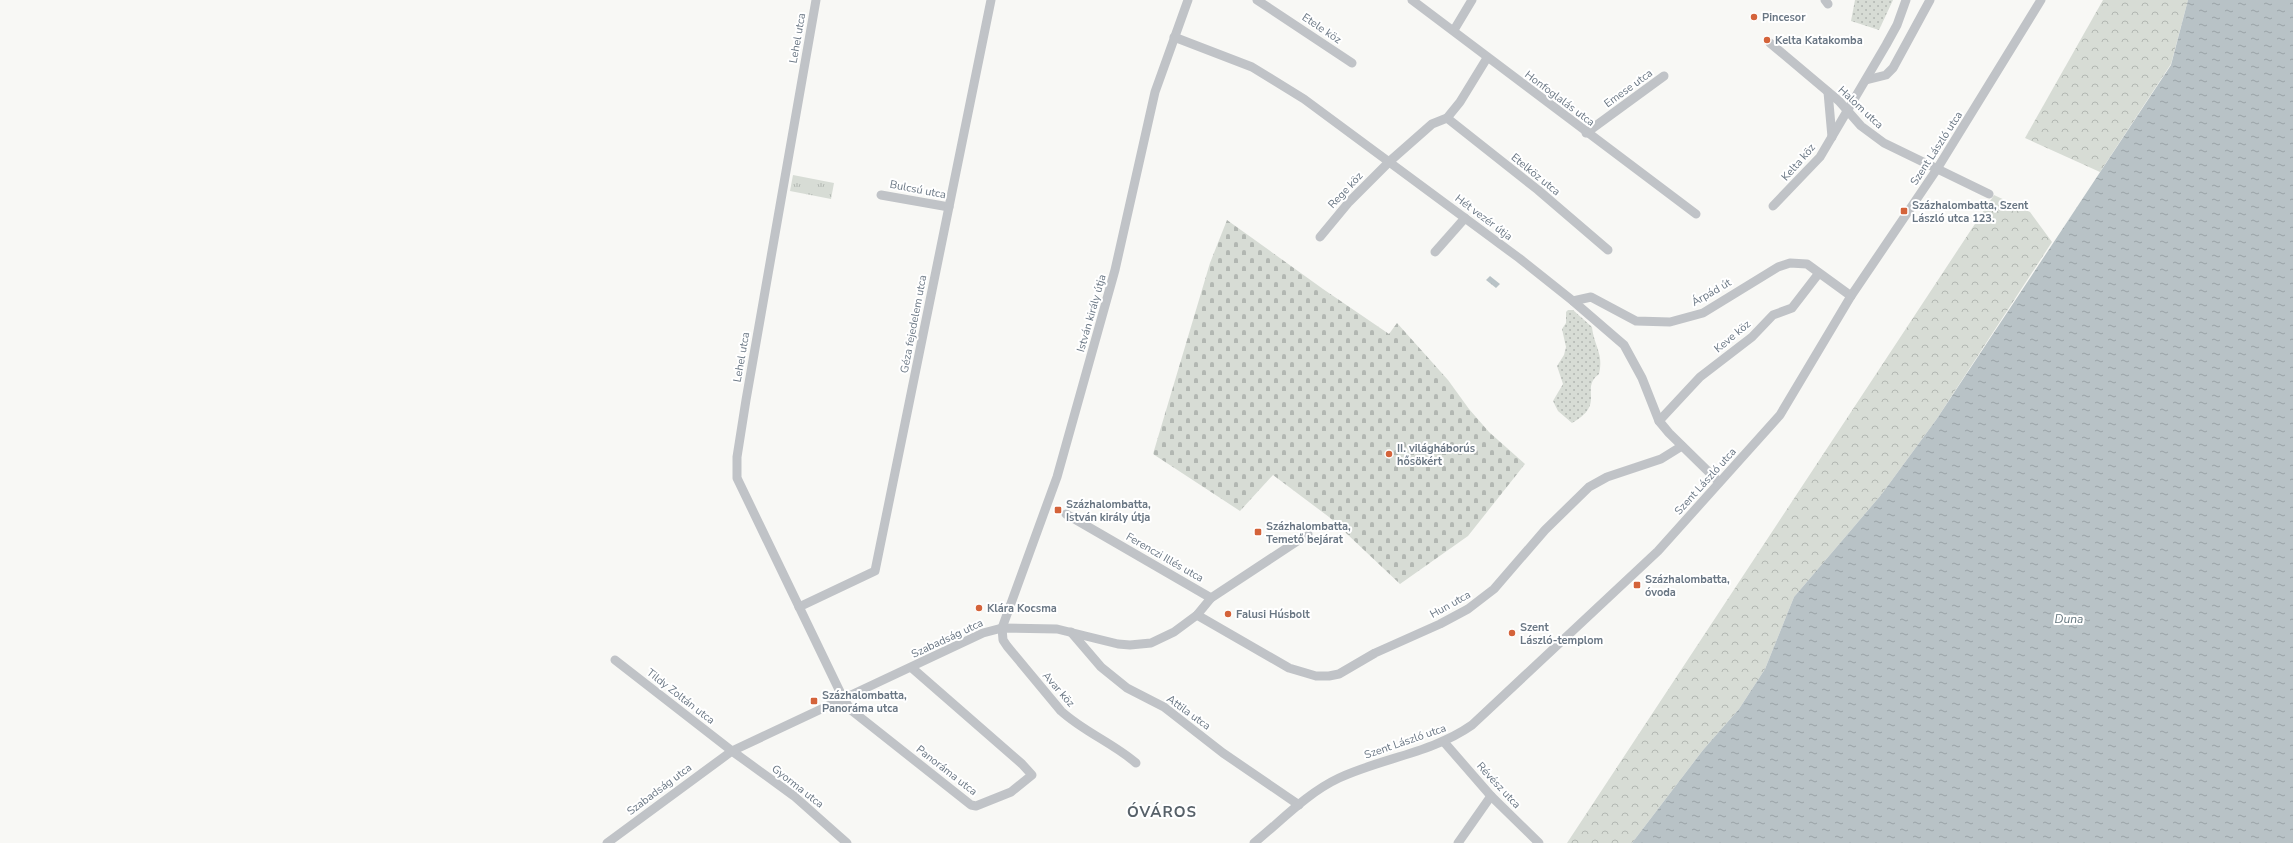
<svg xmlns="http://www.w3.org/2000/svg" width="2293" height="843" viewBox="0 0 2293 843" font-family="'Nunito Sans',sans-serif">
  <defs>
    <pattern id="grass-dots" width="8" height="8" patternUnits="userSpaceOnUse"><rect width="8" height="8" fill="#d7dcd5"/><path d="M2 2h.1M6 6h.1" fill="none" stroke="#b2b7b2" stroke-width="1.8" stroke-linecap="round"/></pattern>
    <pattern id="forest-crowns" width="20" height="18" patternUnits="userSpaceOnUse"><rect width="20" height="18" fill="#d7dcd5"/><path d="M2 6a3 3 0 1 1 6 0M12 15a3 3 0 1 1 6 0" fill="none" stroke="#b2b7b2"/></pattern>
    <pattern id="cemetery-stones" width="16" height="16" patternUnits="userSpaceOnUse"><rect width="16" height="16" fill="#d7dcd5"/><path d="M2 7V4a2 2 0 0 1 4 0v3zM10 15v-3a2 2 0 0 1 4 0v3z" fill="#b2b7b2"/></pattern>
    <pattern id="park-tufts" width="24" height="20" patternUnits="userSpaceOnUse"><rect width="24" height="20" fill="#d7dcd5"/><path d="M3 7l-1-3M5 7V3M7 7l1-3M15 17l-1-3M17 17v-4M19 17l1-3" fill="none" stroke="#b2b7b2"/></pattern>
    <pattern id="water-ripples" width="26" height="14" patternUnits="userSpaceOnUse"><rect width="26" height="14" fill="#b8c2c6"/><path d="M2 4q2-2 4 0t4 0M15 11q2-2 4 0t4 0" fill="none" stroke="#9aa2a6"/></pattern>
  </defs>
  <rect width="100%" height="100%" fill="#f8f8f5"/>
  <!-- grass -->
  <g fill="url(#grass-dots)">
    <polygon points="1855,0 1893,0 1879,30 1851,21"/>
    <path d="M1568,310H1573L1592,327C1594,346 1604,354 1599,374C1579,389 1607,404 1572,423L1558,411L1553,401L1563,384L1557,366L1564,355L1566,347L1562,329L1566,323V312Z"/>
  </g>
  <!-- forest -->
  <g fill="url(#forest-crowns)">
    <polygon points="2103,0 2188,0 2171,64 2100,172 2025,138"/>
    <polygon points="1994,195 2030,212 2052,242 1936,420 1881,495 1794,597 1765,669 1739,709 1703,750 1632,843 1567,843"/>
  </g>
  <!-- cemetery -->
  <polygon fill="url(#cemetery-stones)" points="1227,220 1323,289 1389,334 1397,323 1448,380 1469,409 1489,432 1525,464 1468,536 1400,584 1329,517 1273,475 1240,511 1153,454 1210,263"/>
  <!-- park -->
  <polygon fill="url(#park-tufts)" points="793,175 834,183 831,199 790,191"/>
  <!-- water -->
  <g fill="url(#water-ripples)">
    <polygon points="2188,0 2293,0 2293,843 1632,843 1703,750 1739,709 1765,669 1794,597 1881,495 1936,420 2171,65"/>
    <polygon points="1490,276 1500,284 1496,288 1486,280"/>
  </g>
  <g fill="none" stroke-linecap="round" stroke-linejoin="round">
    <!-- minor -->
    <g stroke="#c0c3c7" stroke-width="9">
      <polyline points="816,0 746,400 737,457 737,478 843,698 851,710 971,805 976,806 1011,792 1032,775 1022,764 912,668"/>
      <polyline points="1257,0 1352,63"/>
      <polyline points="1412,0 1696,214"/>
      <polyline points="1825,0 1828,4"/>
      <polyline points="1454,30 1472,0"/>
      <polyline points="1174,37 1252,67 1304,99 1519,258 1573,301 1624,345 1642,378 1659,421 1669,433 1719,482"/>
      <polyline points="1770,43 1839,101 1861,126 1884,143 1989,194"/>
      <polyline points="1866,80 1886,75 1893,68 1930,0"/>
      <polyline points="1828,92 1832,137"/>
      <polyline points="1447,118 1538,190 1608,250"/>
      <polyline points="1586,133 1664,76"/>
      <polyline points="881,195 949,207"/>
      <polyline points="1773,206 1820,157 1886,45 1897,25 1906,0"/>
      <polyline points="1320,237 1349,202 1390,161 1432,124 1447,118 1460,102 1487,58"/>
      <polyline points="1435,252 1465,218"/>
      <polyline points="1573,301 1591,297 1636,321 1670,322 1703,313 1778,267 1790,263 1807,264 1851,296"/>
      <polyline points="1659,421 1700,377 1752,337 1773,315 1792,308 1819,273"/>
      <polyline points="1066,514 1211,598"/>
      <polyline points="799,607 875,571 991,0"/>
      <polyline points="1197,615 1289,668 1316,676 1329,676 1339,674 1375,653 1440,624 1468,609 1494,589 1545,530 1589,487 1607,477 1661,459 1682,446"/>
      <polyline points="1071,632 1101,667 1127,688 1164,707 1223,753 1299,805"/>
      <polyline points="615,660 732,751 794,796 847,843"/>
      <polyline points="1444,742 1491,796 1539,843"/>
      <path d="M1136,763C1113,743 1084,732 1061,711L1007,646L1003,640L1002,628L1057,477L1115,270L1155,92L1188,0"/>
      <polyline points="607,843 732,751 983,633 1002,628 1057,629 1118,644 1130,645 1151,643 1174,632 1197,615 1211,598 1308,534"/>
      <path d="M1254,843C1281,821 1307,793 1339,778C1382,758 1432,753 1472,725L1658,551L1780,415L1851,296L1937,169L2041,0"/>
      <polyline points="1458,843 1491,796"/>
    </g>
  </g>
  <!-- markers -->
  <g fill="#d4633a" stroke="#fff" stroke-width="1.5">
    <circle cx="1754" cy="17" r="4"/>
    <circle cx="1767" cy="40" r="4"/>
    <rect x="1900" y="207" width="8" height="8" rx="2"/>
    <circle cx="1389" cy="454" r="4"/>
    <rect x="1054" y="506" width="8" height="8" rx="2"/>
    <rect x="1254" y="528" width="8" height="8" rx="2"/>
    <rect x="1633" y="581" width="8" height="8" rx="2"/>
    <circle cx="979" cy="608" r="4"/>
    <circle cx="1228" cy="614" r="4"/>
    <circle cx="1512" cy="633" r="4"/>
    <rect x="810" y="697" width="8" height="8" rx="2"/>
  </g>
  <g text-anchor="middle" stroke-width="4" stroke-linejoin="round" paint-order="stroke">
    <!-- poi labels -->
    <g font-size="11" font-weight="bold" fill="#6a7784" stroke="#fff" text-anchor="start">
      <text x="1762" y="21">Pincesor</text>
      <text x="1775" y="44">Kelta Katakomba</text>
      <text x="1912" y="209">Százhalombatta, Szent<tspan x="1912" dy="13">László utca 123.</tspan></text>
      <text x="1397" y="452">II. világháborús<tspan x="1397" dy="13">hősökért</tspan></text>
      <text x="1066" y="508">Százhalombatta,<tspan x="1066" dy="13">István király útja</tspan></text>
      <text x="1266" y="530">Százhalombatta,<tspan x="1266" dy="13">Temető bejárat</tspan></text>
      <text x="1645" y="583">Százhalombatta,<tspan x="1645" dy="13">óvoda</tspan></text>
      <text x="987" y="612">Klára Kocsma</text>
      <text x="1236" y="618">Falusi Húsbolt</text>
      <text x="1520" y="631">Szent<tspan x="1520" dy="13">László-templom</tspan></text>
      <text x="822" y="699">Százhalombatta,<tspan x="822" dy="13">Panoráma utca</tspan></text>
    </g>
    <!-- street labels -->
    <g font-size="11" fill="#6a7784" stroke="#fff">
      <text transform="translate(1322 28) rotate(34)" y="4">Etele köz</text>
      <text transform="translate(797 38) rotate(-80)" y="4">Lehel utca</text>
      <text transform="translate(1628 88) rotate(-36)" y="4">Emese utca</text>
      <text transform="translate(1560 98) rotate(37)" y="4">Honfoglalás utca</text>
      <text transform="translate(1861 107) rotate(43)" y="4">Halom utca</text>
      <text transform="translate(1936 148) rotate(-57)" y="4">Szent László utca</text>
      <text transform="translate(1798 162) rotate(-49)" y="4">Kelta köz</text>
      <text transform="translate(1536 174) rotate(39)" y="4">Etelköz utca</text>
      <text transform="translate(918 189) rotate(11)" y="4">Bulcsú utca</text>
      <text transform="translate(1345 190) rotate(-47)" y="4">Rege köz</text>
      <text transform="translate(1484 217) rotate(37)" y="4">Hét vezér útja</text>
      <text transform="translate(1711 292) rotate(-30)" y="4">Árpád út</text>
      <text transform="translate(1091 313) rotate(-74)" y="4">István király útja</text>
      <text transform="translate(913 324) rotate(-79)" y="4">Géza fejedelem utca</text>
      <text transform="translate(1732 336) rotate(-40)" y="4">Keve köz</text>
      <text transform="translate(741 357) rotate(-80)" y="4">Lehel utca</text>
      <text transform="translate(1705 481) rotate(-48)" y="4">Szent László utca</text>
      <text transform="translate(1165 557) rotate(30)" y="4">Ferenczi Illés utca</text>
      <text transform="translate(1450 604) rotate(-29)" y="4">Hun utca</text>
      <text transform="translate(947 638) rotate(-25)" y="4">Szabadság utca</text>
      <text transform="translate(1059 689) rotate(49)" y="4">Avar köz</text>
      <text transform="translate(681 696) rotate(38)" y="4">Tildy Zoltán utca</text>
      <text transform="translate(1189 712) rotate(36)" y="4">Attila utca</text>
      <text transform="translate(1405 741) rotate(-19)" y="4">Szent László utca</text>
      <text transform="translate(947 770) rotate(38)" y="4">Panoráma utca</text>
      <text transform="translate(1499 785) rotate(47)" y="4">Révész utca</text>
      <text transform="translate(798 786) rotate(38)" y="4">Gyorma utca</text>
      <text transform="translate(659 789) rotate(-37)" y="4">Szabadság utca</text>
    </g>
    <!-- water labels -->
    <g font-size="12" font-style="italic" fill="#65777f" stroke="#fff">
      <text x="2069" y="623">Duna</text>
    </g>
    <!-- district labels -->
    <g font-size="15" font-weight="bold" letter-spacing="1" fill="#576169" stroke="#fff">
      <text x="1162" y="817">ÓVÁROS</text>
    </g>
  </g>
</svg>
